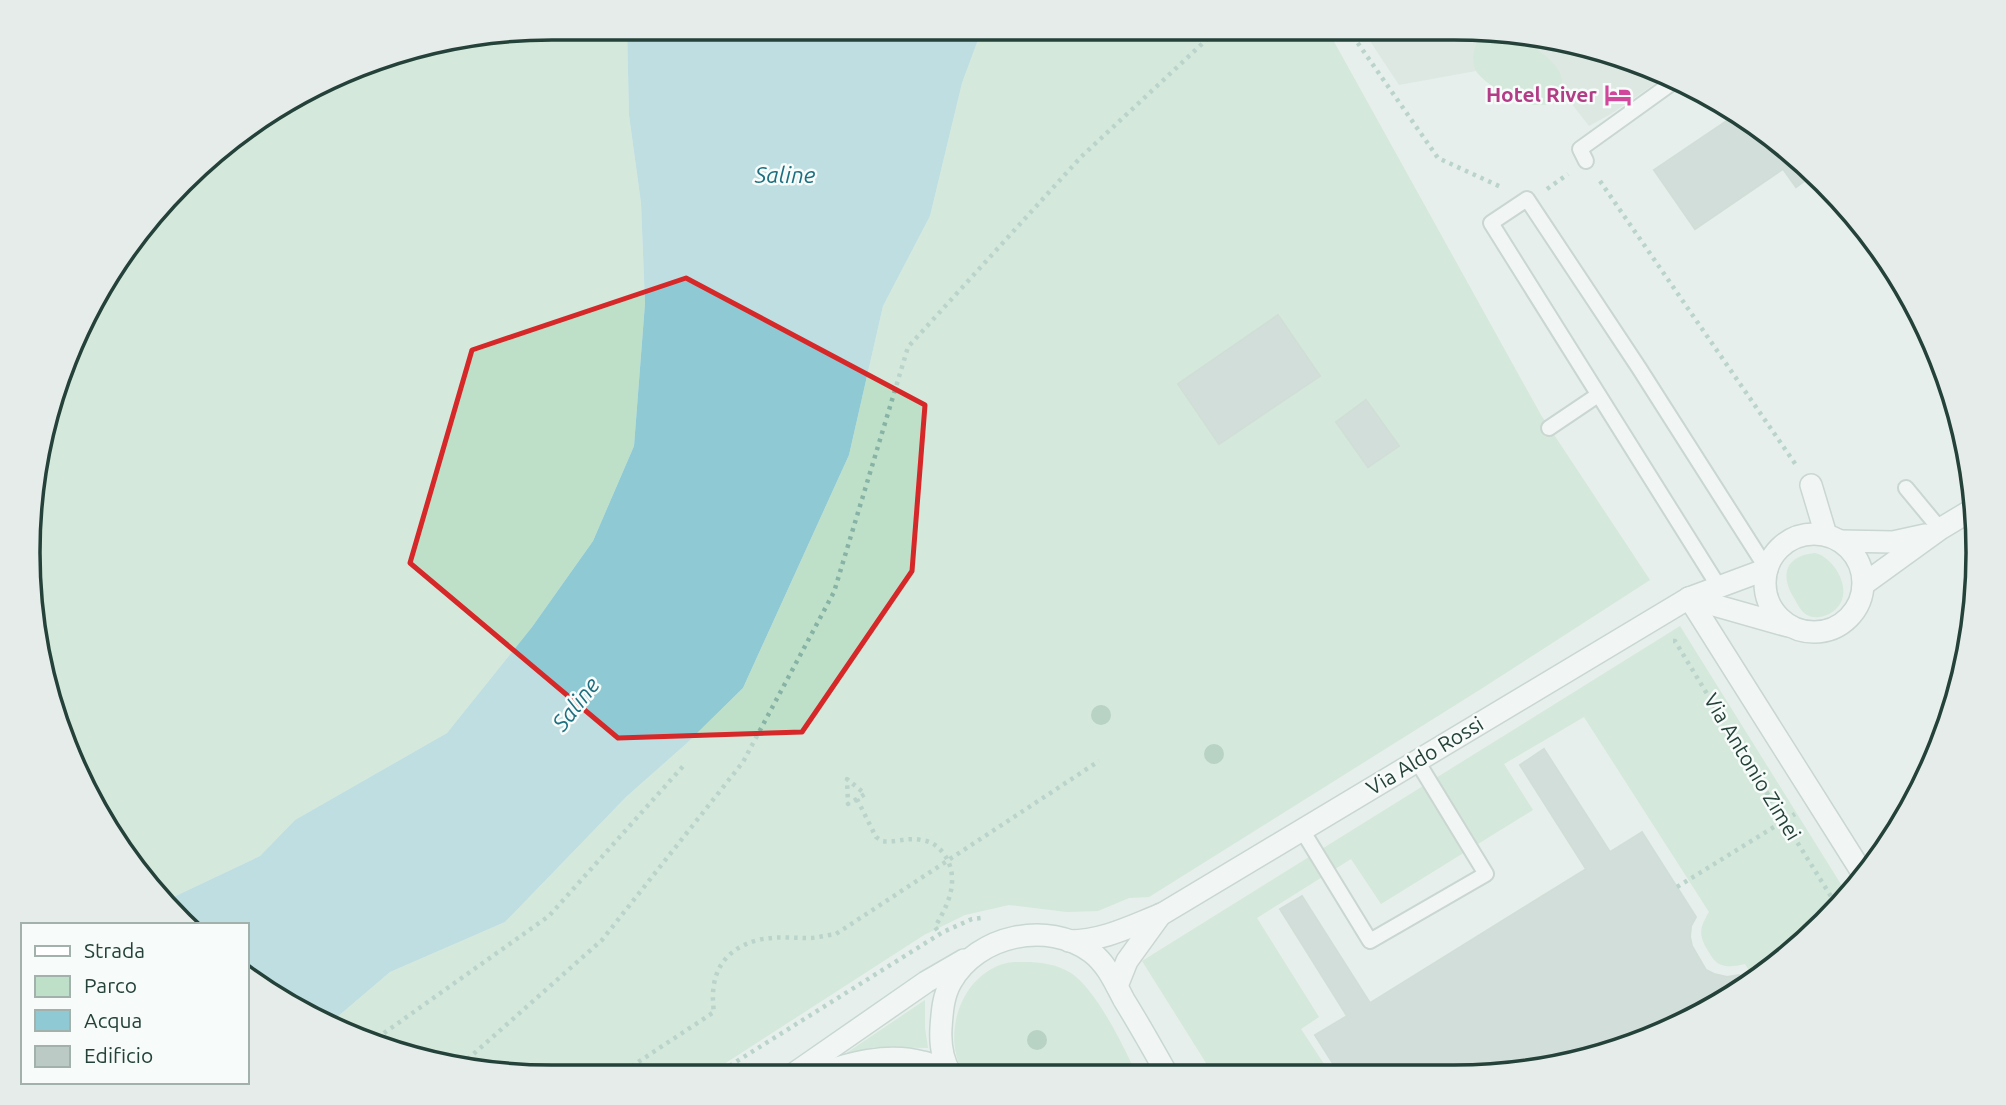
<svg xmlns="http://www.w3.org/2000/svg" width="2006" height="1105" viewBox="0 0 2006 1105" font-family="Ubuntu,sans-serif">
  <rect width="100%" height="100%" fill="#e6efeb"/>
  <!-- built -->
  <polygon fill="#d4dfda" points="1362,29 1487,29 1622,56 1666,76 1611,114 1589,126 1571,103 1476,71 1399,85"/>
  <!-- green -->
  <g fill="#bfe0c8">
    <polygon points="553,28 627,28 629,115 641,203 645,303 634,446 593,541 532,627 447,733 295,820 260,856 163,902 158,898 68,753 29,586 46,416 117,261 234,136 384,56"/>
    <polygon points="982,29 1327,29 1541,415 1650,580 1481,689 1149,897 1129,898 1098,911 1067,912 1009,905 965,915 924,935 707,1075 519,1076 384,1049 329,1024 390,972 505,922 626,797 687,743 743,688 849,455 883,306 930,216 962,83"/>
    <path d="M1493,30C1513,34 1564,59 1562,83C1561,90 1555,98 1552,104C1543,105 1533,106 1524,103C1512,99 1480,81 1475,69C1471,57 1474,48 1479,37Z"/>
    <path d="M1815,553C1833,557 1851,586 1840,604C1834,614 1818,621 1807,615C1801,612 1797,603 1794,598C1780,575 1785,556 1815,553Z"/>
    <path d="M1680,626L1847,894L1825,923L1755,980L1745,964C1738,965 1730,968 1722,965C1716,963 1713,959 1710,954C1699,937 1698,930 1709,912L1584,717L1504,764L1533,810L1381,904L1351,859L1257,918L1319,1017L1301,1029L1330,1073L1213,1074L1142,961Z"/>
    <path d="M1023,962C1040,962 1056,964 1071,973C1096,990 1124,1046 1136,1074H964C941,1036 960,974 1007,963C1012,962 1018,962 1023,962Z"/>
    <polygon points="925,1000 925,1028 928,1048 874,1047 842,1056"/>
  </g>
  <!-- water -->
  <polygon fill="#8ec9d4" points="627,28 982,29 962,83 930,216 883,306 849,455 743,688 687,743 626,797 505,922 390,972 329,1024 290,1007 247,971 247,925 190,925 163,902 260,856 295,820 447,733 532,627 593,541 634,446 645,303 641,203 629,115"/>
  <!-- building -->
  <g fill="#bbcac4" stroke="#b8c9c2" stroke-width="2">
    <polygon points="1737,114 1800,158 1814,174 1796,187 1783,169 1695,229 1654,170"/>
    <polygon points="1278,315 1320,376 1219,444 1178,384"/>
    <polygon points="1366,400 1399,446 1368,467 1336,422"/>
    <polygon points="1544,749 1610,852 1642,832 1696,917 1691,926 1690,937 1692,946 1706,970 1714,974 1727,977 1739,975 1746,988 1622,1049 1522,1073 1339,1073 1315,1035 1347,1016 1280,909 1302,896 1370,1003 1586,869 1520,765"/>
  </g>
  <g fill="none" stroke-linecap="round" stroke-linejoin="round">
    <!-- lane casing -->
    <g stroke="#a8b8b2" stroke-width="18">
      <g id="lane">
        <polyline points="1586,161 1580,149 1676,80"/>
        <polyline points="1549,428 1598,395"/>
        <polyline points="1906,488 1940,529"/>
        <polyline points="1719,587 1491,223 1527,199 1639,368 1767,569"/>
        <polyline points="1302,830 1370,941 1486,874 1417,761"/>
      </g>
    </g>
    <!-- street casing -->
    <g stroke="#a8b8b2" stroke-width="24">
      <g id="street">
        <polyline points="1811,485 1826,535"/>
        <circle cx="1814" cy="583" r="49"/>
        <polyline points="1840,541 1893,542 1925,535"/>
        <polyline points="1864,584 1940,529 1975,508"/>
        <polyline points="1689,598 1863,874"/>
        <polyline points="1689,598 1788,626"/>
        <path d="M1069,941C1103,941 1131,926 1162,914L1689,598L1767,569"/>
        <polyline points="1117,986 1127,961 1161,914"/>
      </g>
    </g>
    <!-- secondary casing -->
    <g stroke="#a4bbb3" stroke-width="24">
      <g id="secondary">
        <path d="M951,1074C942,1060 940,1045 941,1028C942,1013 943,996 951,982C977,935 1048,920 1091,952C1107,964 1115,983 1124,1000C1139,1024 1153,1049 1167,1074"/>
        <polyline points="792,1075 926,982 964,960"/>
        <path d="M815,1075C850,1063 887,1052 923,1062C932,1064 941,1069 949,1072"/>
      </g>
    </g>
    <!-- path -->
    <g stroke="#86b3a5" stroke-width="4.5" stroke-dasharray="3.5 5" stroke-linecap="butt">
      <polyline points="1348,29 1438,158 1501,187"/>
      <polyline points="1600,181 1796,465"/>
      <polyline points="1547,189 1568,174"/>
      <polyline points="1673,641 1675,641 1784,821 1837,906"/>
      <path d="M857,799L848,804L847,779L865,794L857,799L876,837L882,841C895,843 908,837 921,840C931,841 938,846 944,854C961,879 948,905 935,927L940,934"/>
      <polyline points="1677,887 1795,814"/>
      <polyline points="370,1043 549,916 685,764"/>
      <polyline points="461,1065 602,940 743,762 834,592 908,347 1081,157 1218,29"/>
      <polyline points="715,1075 943,932 972,919 981,918"/>
      <path d="M617,1076L714,1012C709,976 721,950 758,940C775,936 792,938 808,938C818,938 827,935 836,934L1099,761"/>
    </g>
    <!-- lane -->
    <use href="#lane" stroke="#fff" stroke-width="14"/>
    <!-- street -->
    <use href="#street" stroke="#fff" stroke-width="21"/>
    <!-- secondary -->
    <use href="#secondary" stroke="#fff" stroke-width="21"/>
  </g>
  <!-- trees -->
  <g fill="#80af93">
    <circle cx="1101" cy="715" r="10"/>
    <circle cx="1214" cy="754" r="10"/>
    <circle cx="1037" cy="1040" r="10"/>
  </g>
  <!-- marked area -->
  <path d="M0 0H2006V1105H0ZM686,278L925,405L912,571L802,732L618,738L410,563L472,350Z" fill="#e6efeb" fill-opacity=".55" fill-rule="evenodd"/>
  <path fill="none" stroke="#d62828" stroke-width="5" stroke-linejoin="round" d="M686,278L925,405L912,571L802,732L618,738L410,563L472,350Z"/>
  <!-- icons -->
  <defs>
    <g id="hotel-bare" transform="scale(2.1)"><path d="M-6-4.5h1.5V1H6V5H4.5V3h-9V5H-6ZM-4 0a1.8 1.8 0 1 1 3.6 0ZM.5 0V-2.5h3Q6-2.5 6 0Z" fill="#d1479c" stroke="#f7fbf9" stroke-width="2.5" paint-order="stroke"/></g>
  </defs>
  <g fill-rule="evenodd">
    <use href="#hotel-bare" x="1618" y="95"/>
  </g>
  <g text-anchor="middle" stroke-width="5" stroke-linejoin="round" paint-order="stroke">
    <!-- hotel labels -->
    <g font-size="21" font-weight="bold" fill="#b23c85" stroke="#f7fbf9" text-anchor="end">
      <text x="1597" y="102">Hotel River</text>
    </g>
    <!-- street labels -->
    <g font-size="21" fill="#24423a" stroke="#f7fbf9">
      <text transform="translate(1425 756) rotate(-31)" y="7">Via Aldo Rossi</text>
      <text transform="translate(1752 767) rotate(59)" y="7">Via Antonio Zimei</text>
    </g>
    <!-- water labels -->
    <g font-size="23" font-style="italic" fill="#1c6f80" stroke="#f7fbf9">
      <text x="785" y="183">Saline</text>
      <text transform="translate(576 704) rotate(-52)" y="8">Saline</text>
    </g>
  </g>
  <!-- crop -->
  <path d="M0 0H2006V1105H0ZM552 40H1454A512 512 0 0 1 1966 552V553A512 512 0 0 1 1454 1065H552A512 512 0 0 1 40 553V552A512 512 0 0 1 552 40Z" fill="#e6ecea" fill-rule="evenodd"/>
  <path fill="none" stroke="#24423a" stroke-width="3.5" d="M552 40H1454A512 512 0 0 1 1966 552V553A512 512 0 0 1 1454 1065H552A512 512 0 0 1 40 553V552A512 512 0 0 1 552 40Z"/>
  <!-- legend -->
  <rect x="21" y="923" width="228" height="161" fill="#f7fbf9" stroke="#a3b1ad" stroke-width="2"/>
  <rect x="35" y="946" width="35" height="10" fill="#ffffff" stroke="#a3b1ad" stroke-width="2"/>
  <text x="84" y="958" font-size="21" fill="#24423a">Strada</text>
  <rect x="35" y="976" width="35" height="21" fill="#bfe0c8" stroke="#a3b1ad" stroke-width="2"/>
  <text x="84" y="993" font-size="21" fill="#24423a">Parco</text>
  <rect x="35" y="1010" width="35" height="21" fill="#8ec9d4" stroke="#a3b1ad" stroke-width="2"/>
  <text x="84" y="1028" font-size="21" fill="#24423a">Acqua</text>
  <rect x="35" y="1046" width="35" height="21" fill="#bbcac4" stroke="#a3b1ad" stroke-width="2"/>
  <text x="84" y="1063" font-size="21" fill="#24423a">Edificio</text>
</svg>
